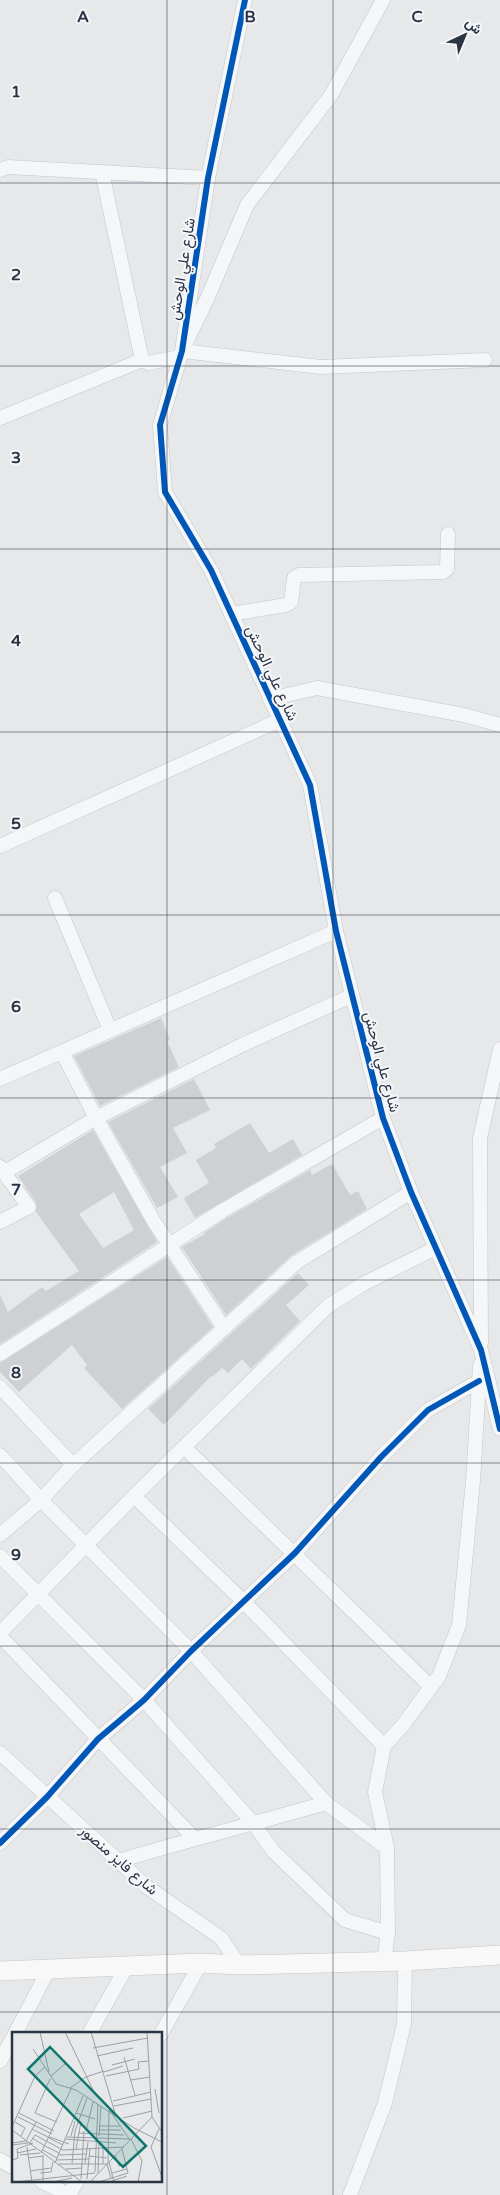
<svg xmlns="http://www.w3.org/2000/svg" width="500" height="2195" viewBox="0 0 500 2195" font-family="'Varela Round',Vazirmatn,sans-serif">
  <rect width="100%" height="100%" fill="#e6e8ea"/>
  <!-- building -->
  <g fill="#ced0d3" fill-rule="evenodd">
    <polygon points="161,1018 170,1040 167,1041 179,1067 100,1106 74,1056"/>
    <polygon points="194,1079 210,1110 173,1128 187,1153 160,1167 178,1197 157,1208 108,1122"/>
    <polygon points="250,1123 269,1153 293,1139 302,1155 195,1218 184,1198 209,1183 196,1160 216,1148 214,1144"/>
    <path d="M93,1130L157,1242L0,1344V1295L8,1312L42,1287L46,1291L79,1271L36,1212V1202L18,1176ZM114,1192L134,1230L103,1248L79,1214Z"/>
    <polygon points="332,1164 350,1195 358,1191 367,1209 292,1255 226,1315 182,1247 205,1234 204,1233 227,1218 310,1170 312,1175"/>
    <polygon points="167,1257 213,1327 122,1409 84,1368 87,1365 72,1345 19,1392 0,1372 0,1363"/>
    <polygon points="298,1273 309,1285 286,1305 300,1321 251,1369 242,1359 228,1373 222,1368 212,1377 211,1376 164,1425 148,1409"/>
  </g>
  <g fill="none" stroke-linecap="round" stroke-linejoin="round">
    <!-- minor casing -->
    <g stroke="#c4c6c8" stroke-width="15">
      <g id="minor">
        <polyline points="245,0 208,178 182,351 160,425 165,492 211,570 310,785 336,931 383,1118 411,1192 481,1350 500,1429"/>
        <polyline points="383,0 331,95 247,205 207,299 182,351 321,367 485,360"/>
        <polyline points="0,170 8,167 208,178"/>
        <polyline points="102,172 142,360 148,363 180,357"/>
        <polyline points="0,418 142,360"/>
        <polyline points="231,614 286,605 291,602 294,578 299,575 443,572 447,569 448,534"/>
        <polyline points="270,699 317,688 464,715 500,725"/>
        <polyline points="0,846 280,720"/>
        <polyline points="55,898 110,1030"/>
        <polyline points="62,1052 96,1118 153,1220 224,1328"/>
        <polyline points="0,1079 336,931"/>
        <polyline points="0,1167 29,1207 0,1222"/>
        <polyline points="5,1172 96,1118 244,1044 351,996"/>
        <polyline points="481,1343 480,1138 500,1049"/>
        <polyline points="0,1354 222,1211 383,1118"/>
        <polyline points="0,1387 73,1465"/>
        <polyline points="184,1447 431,1687"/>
        <polyline points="0,1455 41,1500 191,1651 326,1803 387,1848"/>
        <polyline points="134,1496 243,1601 384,1746"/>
        <polyline points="0,1535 41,1500 73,1465 297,1262 411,1192"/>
        <polyline points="0,1556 144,1700 254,1824 273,1851 345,1920 388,1933"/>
        <polyline points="0,1633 134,1496 328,1306 363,1284 436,1248"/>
        <polyline points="0,1636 194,1838"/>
        <polyline points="0,1753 147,1887 221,1938 239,1965"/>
        <polyline points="0,1843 47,1797 98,1739 144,1700 191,1651 295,1553 381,1457 428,1410 479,1381"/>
        <path d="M118,1861C187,1840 257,1823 326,1803"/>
        <polyline points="384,1961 388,1933 387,1848 375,1792 384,1746 403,1725 439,1676 459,1625 473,1481 480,1365"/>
        <polyline points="15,2034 49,1969"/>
        <polyline points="89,2034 127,1966"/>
        <polyline points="161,2034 201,1963"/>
        <polyline points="0,2061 14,2036"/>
        <polyline points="0,2160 14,2168"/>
        <polyline points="41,2181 69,2195 77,2181"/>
        <polyline points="350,2195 385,2103 404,2024 405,1961"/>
      </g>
    </g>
    <!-- secondary casing -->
    <g stroke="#c4c6c8" stroke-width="20">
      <polyline id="secondary" points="0,1971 201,1963 239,1965 405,1961 500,1955"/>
    </g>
    <!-- minor -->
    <use href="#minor" stroke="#f5f6f7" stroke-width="14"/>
    <!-- secondary -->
    <use href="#secondary" stroke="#f8f8f8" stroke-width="19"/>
    <!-- cycleway casing -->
    <g stroke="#f4f6f9" stroke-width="9">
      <g id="cycleway">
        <polyline points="245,0 208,178 182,351 160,425 165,492 211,570 310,785 336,931 383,1118 411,1192 481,1350 500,1429"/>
        <polyline points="0,1843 47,1797 98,1739 144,1700 191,1651 295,1553 381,1457 428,1410 479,1381"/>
      </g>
    </g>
    <!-- cycleway -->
    <use href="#cycleway" stroke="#0057b8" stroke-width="6"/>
  </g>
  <!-- grid -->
  <path fill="none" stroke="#2b3445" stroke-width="1" stroke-opacity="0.55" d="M167,0V2195M333,0V2195M0,183H500M0,366H500M0,549H500M0,732H500M0,915H500M0,1098H500M0,1280H500M0,1463H500M0,1646H500M0,1829H500M0,2012H500"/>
  <g text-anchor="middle" stroke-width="4" stroke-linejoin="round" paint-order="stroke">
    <!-- street labels -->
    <g font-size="15" fill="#2b3445" stroke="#f4f6f9">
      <text transform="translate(182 269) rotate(-81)" y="5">شارع علي الوحش</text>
      <text transform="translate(272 673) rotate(65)" y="5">شارع علي الوحش</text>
      <text transform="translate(382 1062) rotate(75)" y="5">شارع علي الوحش</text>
      <text transform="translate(119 1860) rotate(41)" y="5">شارع فايز منصور</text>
    </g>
  </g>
  <!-- overview -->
  <g transform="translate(12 2032)">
    <rect width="150" height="150" fill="#e6e8ea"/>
    <path fill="none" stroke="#9ba0a8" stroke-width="1" d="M28,0L37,40M53,0L81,58L95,75M79,0L103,81M135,0L140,85L150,100M81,16L136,6M21,17L44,52L64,58L122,96L150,110M85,24L121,16M112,25L123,63M100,33L123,27M92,40L111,34M39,44L53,32M94,44L127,37L126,30L137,29M38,47L23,81L45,90M119,48L138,45M58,56L74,45L92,39M143,57L147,81M101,69L139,60M102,74L139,67M98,79L118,108M7,81L42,99M64,81L83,87M6,85L22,93M111,86L140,79M3,90L13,96L9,104M22,93L40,102M87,94H108M0,95L23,44L33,35M20,97L38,106M147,97L139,115L150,145M0,98L70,150M87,98H109M74,99L81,70M66,101L112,103M59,104L63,89M87,104L89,74M38,105L57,112M55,105L117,107M20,106L33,114M37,106L51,113M53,107L104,111M119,107L130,129L126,150M0,111L14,109L24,90M17,112L23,103L51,118L112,115M0,113L16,111M33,114L47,121M15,115L20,150M64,117L69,90L67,89M31,118L45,126M5,121L24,117M29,121L59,57M8,123L28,121M31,123V150M46,123L75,122M103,123L107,134L114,132M77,124L95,126M16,126L31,124M0,128L6,126L5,117L21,111M44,128L77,127M97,130L102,150M43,131L71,64M60,131L63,99L75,66M73,131L76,110M91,131V115M96,131L97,78M47,132H95L99,146M54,137L70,136M18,139L39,136M83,140L86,72M28,141L39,140L41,130M86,141L87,110M100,141L115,137M69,147L72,99M75,147L78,116M4,150L83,141M41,150L60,146M78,150L140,85M87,150L116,141L110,117M97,150L115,144"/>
    <path fill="#0f766e" fill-opacity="0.15" stroke="#0f766e" stroke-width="2.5" d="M38,15L134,114L111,135L16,37Z"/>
    <rect width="150" height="150" fill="none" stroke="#2b3445" stroke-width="2.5"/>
  </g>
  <g font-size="16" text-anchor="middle" font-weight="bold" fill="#2b3445" stroke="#f4f6f9" stroke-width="4" stroke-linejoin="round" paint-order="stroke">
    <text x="83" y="22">A</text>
    <text x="250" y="22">B</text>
    <text x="417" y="22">C</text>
    <text x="16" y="97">1</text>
    <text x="16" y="280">2</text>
    <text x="16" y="463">3</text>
    <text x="16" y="646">4</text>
    <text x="16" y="829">5</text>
    <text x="16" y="1012">6</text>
    <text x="16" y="1195">7</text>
    <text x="16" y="1378">8</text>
    <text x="16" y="1560">9</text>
  </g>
  <!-- north arrow -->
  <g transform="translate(465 35) rotate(44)" stroke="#f4f6f9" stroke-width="4" paint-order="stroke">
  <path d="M0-4L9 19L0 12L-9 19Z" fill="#2b3445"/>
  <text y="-8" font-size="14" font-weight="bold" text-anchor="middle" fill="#2b3445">ش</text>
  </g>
</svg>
